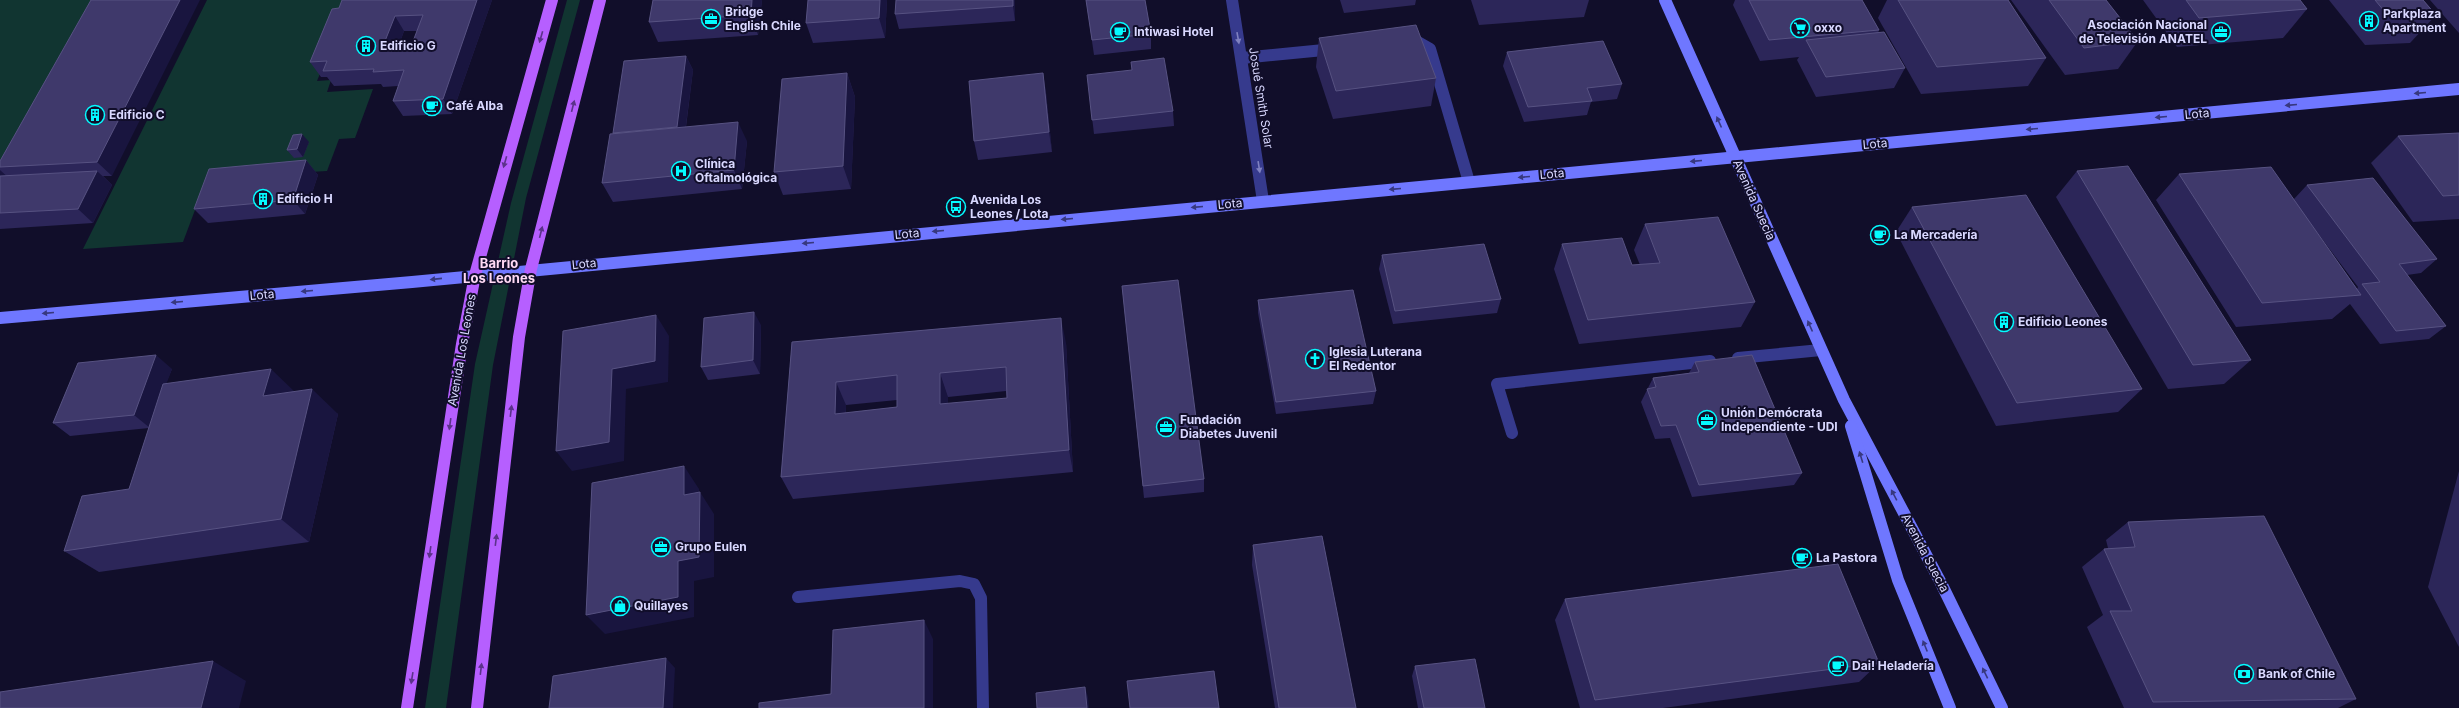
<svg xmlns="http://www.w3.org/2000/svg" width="2459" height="708" viewBox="0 0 2459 708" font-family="Inter,sans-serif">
  <rect width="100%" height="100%" fill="#110e2a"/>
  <!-- green -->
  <g fill="#113531">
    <polygon points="0,0 113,0 0,178"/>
    <polygon points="207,0 354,0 341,21 317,81 331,80 327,92 373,89 355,138 339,139 327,171 207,178 183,242 83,249"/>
    <polygon points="567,0 580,0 526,198 493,365 446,708 425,708 475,364 511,203"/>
  </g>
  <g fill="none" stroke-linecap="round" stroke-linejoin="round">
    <!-- lane -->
    <g stroke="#363a8d" stroke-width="12">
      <polyline points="1408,41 1416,41 1430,49 1469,182"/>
      <polyline points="1242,58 1334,49"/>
      <polyline points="1738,358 1821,350"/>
      <polyline points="1512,433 1497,384 1710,361"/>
      <polyline points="798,597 960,581 974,584 981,598 983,708"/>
    </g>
    <!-- street -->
    <polyline stroke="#363a8d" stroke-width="12" points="1232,0 1263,201"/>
    <!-- secondary -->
    <g stroke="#6f77ff" stroke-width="12">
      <polyline points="1665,0 1844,400 1941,583 2002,708"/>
      <polyline points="0,318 412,282 2459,89"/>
      <polyline points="1851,426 1898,580 1950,708"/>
    </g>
    <!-- primary -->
    <g stroke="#b65fff" stroke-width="12">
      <polyline points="407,708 462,344 475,275 552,0"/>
      <polyline points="477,708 519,337 531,269 600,0"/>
    </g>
  </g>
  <!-- wall -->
  <g fill="#2c2659" fill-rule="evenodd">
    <polygon points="91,0 112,176 103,176 112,185 93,223 0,229 0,161"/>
    <path d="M492,0L452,114L403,116L393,101L398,86L383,87L381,84L334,86L327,77H321L310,62L332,9ZM404,31H417L412,44L399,45Z"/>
    <polygon points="653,0 762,0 758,35 658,42 649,22"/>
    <polygon points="887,0 885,38 813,43 806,23"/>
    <polygon points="1015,0 1015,21 899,29 895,14"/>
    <polygon points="1086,0 1145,0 1151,34 1151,49 1094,55"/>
    <polygon points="1340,0 1416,0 1415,5 1344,13"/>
    <polygon points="1471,0 1589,0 1584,17 1479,25"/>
    <polygon points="1735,0 1862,0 1879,30 1878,33 1905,68 1894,88 1816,97 1797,60 1799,57 1760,61 1733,5"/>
    <polygon points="1887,0 2008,0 2046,58 2028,86 1921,94 1878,18"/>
    <polygon points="2011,0 2106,0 2138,41 2118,69 2065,75"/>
    <polygon points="2143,0 2300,0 2307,9 2283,38 2177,47"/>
    <polygon points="2329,0 2423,0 2436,15 2410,43 2365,45"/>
    <polygon points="2430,0 2459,0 2459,33"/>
    <polygon points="1319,38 1436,78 1431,106 1333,119 1316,67"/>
    <polygon points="1507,52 1622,84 1617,99 1591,102 1587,115 1524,122 1503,66"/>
    <polygon points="686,56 693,70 686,127 747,141 742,189 613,202 602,183 613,133"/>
    <polygon points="847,73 855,97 851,189 783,195 774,172"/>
    <polygon points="1043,73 1046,93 1052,152 978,160 974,141"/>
    <polygon points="1087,75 1173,111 1174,126 1094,134"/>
    <polygon points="2459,133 2459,219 2413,222 2371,163 2398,136"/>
    <polygon points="309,142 303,157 294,158 287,150"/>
    <polygon points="306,160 318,175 305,214 208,223 194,209"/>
    <polygon points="2077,171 2251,360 2224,384 2168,389 2056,197"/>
    <path d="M2179,174L2294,199L2307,185L2437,259L2421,273L2407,275L2446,326L2429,339L2380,344L2350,304L2332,319L2236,327L2156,200ZM2310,223L2358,287L2357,289Z"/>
    <polygon points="1912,207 2142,389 2118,412 1996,426 1896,232"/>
    <polygon points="1645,224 1755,302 1741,327 1579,344 1554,269 1562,244 1632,265 1640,265 1634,250"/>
    <polygon points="1382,255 1501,299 1497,313 1393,324 1379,269"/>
    <polygon points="1122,286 1204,479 1204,492 1144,498"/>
    <polygon points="1258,300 1376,391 1373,404 1276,414 1258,313"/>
    <polygon points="761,325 760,374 708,380 701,367"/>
    <path d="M792,342L1066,343L1073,472L793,499L781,477ZM1006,391L1007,398L948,404V397ZM897,400V407L846,413V405Z"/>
    <polygon points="1695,362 1802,473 1794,485 1692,497 1670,438 1655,439 1641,402 1653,378 1689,373"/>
    <polygon points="172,369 166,383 295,392 338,414 309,542 99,572 64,551 129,489 149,428 70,436 53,423"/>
    <polygon points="2459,471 2459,647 2428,587"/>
    <polygon points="2128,522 2356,699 2338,708 2124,708 2087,627 2103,615 2082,567 2104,549 2108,548 2106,540"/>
    <polygon points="1253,545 1356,708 1275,708 1252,565"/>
    <polygon points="1565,599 1879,663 1859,682 1663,708 1580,708 1555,620"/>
    <polygon points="1415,666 1485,708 1418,708 1412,676"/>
  </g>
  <!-- shaded-wall -->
  <g fill="#19153f">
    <polygon points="180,0 200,0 112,176 97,162"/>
    <polygon points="477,0 492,0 452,114 443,99"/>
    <polygon points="752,0 762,0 758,35 751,15"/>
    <polygon points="880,0 887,0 885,38 879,18"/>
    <polygon points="1013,0 1015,0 1015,21 1013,6"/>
    <polygon points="395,16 404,31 393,61 383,46"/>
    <polygon points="686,56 693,70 683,148 676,133"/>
    <polygon points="847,73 855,97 851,189 843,166"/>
    <polygon points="1043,73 1046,93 1052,152 1049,132"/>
    <polygon points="738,122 747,141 742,189 734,170"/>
    <polygon points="302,134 309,142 303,157 297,149"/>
    <polygon points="306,160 318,175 305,214 293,200"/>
    <polygon points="0,170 11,180 0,200"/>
    <polygon points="97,171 112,185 93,223 78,209"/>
    <polygon points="754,312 761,325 760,374 753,360"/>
    <polygon points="656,315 669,336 668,382 626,389 624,461 572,471 556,451 612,369"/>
    <polygon points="1061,318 1066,343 1073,472 1069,450"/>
    <polygon points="156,355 172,369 150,428 134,415"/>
    <polygon points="271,369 297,394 263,396"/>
    <polygon points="940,373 948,397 948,427 940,404"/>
    <polygon points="836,382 846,405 845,437 835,414"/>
    <polygon points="312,389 338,414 309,542 281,519"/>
    <polygon points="684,466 699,489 699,517 684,495"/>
    <polygon points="700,492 714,514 714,577 694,581 694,617 605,634 586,615 678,561"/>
    <polygon points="924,620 933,639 933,708 924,708"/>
    <polygon points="666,658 675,668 673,708 663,708"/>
    <polygon points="213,661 246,681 239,708 201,708"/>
    <polygon points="1085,687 1088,697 1089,708 1087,708"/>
  </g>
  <!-- building -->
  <g fill="#3f396b" stroke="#575282" fill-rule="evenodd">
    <polygon points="91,0 180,0 97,162 0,167 0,161"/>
    <path d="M342,0H477L443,99L393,101L404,70L373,72L374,69L323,71L327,61L310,62L332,9L339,8ZM423,15L412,44L383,46L395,16Z"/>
    <polygon points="653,0 752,0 751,15 649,22"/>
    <polygon points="808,0 880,0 879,18 806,23"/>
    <polygon points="896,0 1013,0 1013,6 895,14"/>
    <polygon points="1086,0 1145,0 1151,34 1092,40"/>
    <polygon points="1749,0 1862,0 1879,30 1769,40"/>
    <polygon points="1898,0 2008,0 2046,58 1937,67"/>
    <polygon points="2049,0 2106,0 2138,41 2084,48"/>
    <polygon points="2186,0 2300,0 2307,9 2199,18"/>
    <polygon points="2375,0 2423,0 2436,15 2390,18"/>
    <polygon points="1416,25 1436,78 1336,91 1319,38"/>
    <polygon points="1884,32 1905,68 1826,77 1806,40"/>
    <polygon points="1603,41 1622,84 1587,88 1592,101 1528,107 1507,52"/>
    <polygon points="686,56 677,127 613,133 624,61"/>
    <polygon points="1164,58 1173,111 1092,120 1087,75 1132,70 1131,62"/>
    <polygon points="847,73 843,166 774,172 782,79"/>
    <polygon points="1043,73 1049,132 974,141 969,81"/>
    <polygon points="738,122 734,170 602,183 610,134"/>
    <polygon points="2459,133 2459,195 2443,196 2398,136"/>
    <polygon points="302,134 297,149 287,150 293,135"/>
    <polygon points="306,160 293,200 194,209 209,169"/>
    <polygon points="2128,166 2251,360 2193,365 2077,171"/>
    <polygon points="2271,167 2361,295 2262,303 2179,174"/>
    <polygon points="97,171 78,209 0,213 0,176"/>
    <polygon points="2373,178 2437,259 2399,264 2446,326 2396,331 2362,284 2380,282 2307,185"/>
    <polygon points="2026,195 2142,389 2017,403 1912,207"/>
    <polygon points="1718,217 1755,302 1588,320 1562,244 1622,238 1632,265 1660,263 1645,224"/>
    <polygon points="1484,244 1501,299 1395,311 1382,255"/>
    <polygon points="1178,280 1204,479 1143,486 1122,286"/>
    <polygon points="1353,290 1376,391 1276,402 1258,300"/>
    <polygon points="754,312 753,360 701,367 704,318"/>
    <polygon points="656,315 655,361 612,369 609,442 556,451 563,331"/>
    <path d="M1061,318L1069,450L781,477L792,342ZM1006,367L1007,398L940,404V373ZM897,375V407L835,414L836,382Z"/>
    <polygon points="156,355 134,415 53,423 78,363"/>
    <polygon points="1752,355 1802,473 1699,485 1676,425 1661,426 1647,389 1656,387 1653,378 1699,372 1695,362"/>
    <polygon points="271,369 263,396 312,389 281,519 64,551 82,496 129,489 163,384"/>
    <polygon points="684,466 684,495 700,492 699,557 678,561 678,597 586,615 592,483"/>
    <polygon points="2264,516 2356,699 2153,702 2110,611 2132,611 2104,549 2135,547 2128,522"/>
    <polygon points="1322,536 1356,708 1279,708 1253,545"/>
    <polygon points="1838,564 1879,663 1595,700 1565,599"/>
    <polygon points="924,620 924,708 759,708 759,703 831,694 833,630"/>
    <polygon points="666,658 663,708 549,708 553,676"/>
    <polygon points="1475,659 1485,708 1424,708 1415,666"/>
    <polygon points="213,661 201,708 0,708 0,692"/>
    <polygon points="1214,671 1219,708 1130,708 1127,681"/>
    <polygon points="1085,687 1087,708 1037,708 1036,693"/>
  </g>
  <!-- one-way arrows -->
  <defs><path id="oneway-solid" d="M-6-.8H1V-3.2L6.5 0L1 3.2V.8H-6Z"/></defs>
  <g fill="#5b328a">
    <use href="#oneway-solid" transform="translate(541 37) rotate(106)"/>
    <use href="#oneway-solid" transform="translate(573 106) rotate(-76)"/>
    <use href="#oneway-solid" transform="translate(505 162) rotate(106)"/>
    <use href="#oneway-solid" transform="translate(541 232) rotate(-76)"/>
    <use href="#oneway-solid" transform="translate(511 411) rotate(-83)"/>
    <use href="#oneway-solid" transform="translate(450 424) rotate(98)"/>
    <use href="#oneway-solid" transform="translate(496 540) rotate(-83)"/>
    <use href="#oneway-solid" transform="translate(430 552) rotate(98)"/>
    <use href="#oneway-solid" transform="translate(481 669) rotate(-83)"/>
    <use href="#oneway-solid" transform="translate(412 678) rotate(99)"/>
  </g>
  <g fill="#7f81c0">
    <use href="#oneway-solid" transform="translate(1238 38) rotate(80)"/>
    <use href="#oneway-solid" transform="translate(1259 167) rotate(81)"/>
  </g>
  <g fill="#37387f">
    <use href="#oneway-solid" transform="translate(2420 93) rotate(175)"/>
    <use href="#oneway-solid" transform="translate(2291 105) rotate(175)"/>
    <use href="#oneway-solid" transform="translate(2161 117) rotate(175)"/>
    <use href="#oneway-solid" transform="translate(1719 122) rotate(-114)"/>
    <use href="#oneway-solid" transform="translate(2032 129) rotate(175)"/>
    <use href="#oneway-solid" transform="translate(1696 161) rotate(175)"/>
    <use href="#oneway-solid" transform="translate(1524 177) rotate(175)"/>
    <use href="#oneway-solid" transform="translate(1395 189) rotate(175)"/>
    <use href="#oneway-solid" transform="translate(1197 207) rotate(175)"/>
    <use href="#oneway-solid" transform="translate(1067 219) rotate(175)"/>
    <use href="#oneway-solid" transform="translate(938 231) rotate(175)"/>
    <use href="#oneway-solid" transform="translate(808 243) rotate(175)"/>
    <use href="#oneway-solid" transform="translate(436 279) rotate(174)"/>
    <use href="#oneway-solid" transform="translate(307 291) rotate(175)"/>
    <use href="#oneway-solid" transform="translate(177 302) rotate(175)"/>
    <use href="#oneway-solid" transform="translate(48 313) rotate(175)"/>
    <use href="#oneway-solid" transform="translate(1810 326) rotate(-114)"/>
    <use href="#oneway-solid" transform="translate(1861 457) rotate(-107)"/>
    <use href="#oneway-solid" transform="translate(1894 495) rotate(-118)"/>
    <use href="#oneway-solid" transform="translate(1925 646) rotate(-112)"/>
    <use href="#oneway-solid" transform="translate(1985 673) rotate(-116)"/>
  </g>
  <!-- icons -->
  <defs>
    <g id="office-ring" transform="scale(1)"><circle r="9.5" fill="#110e2a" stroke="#04fbff" stroke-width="1.5"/><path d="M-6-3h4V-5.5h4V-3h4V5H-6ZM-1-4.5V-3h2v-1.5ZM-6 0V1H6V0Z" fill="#04fbff"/></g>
    <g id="building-ring" transform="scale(1)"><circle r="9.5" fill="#110e2a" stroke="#04fbff" stroke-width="1.5"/><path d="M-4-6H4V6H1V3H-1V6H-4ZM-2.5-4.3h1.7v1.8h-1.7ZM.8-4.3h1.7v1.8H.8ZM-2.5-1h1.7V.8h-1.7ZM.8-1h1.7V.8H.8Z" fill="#04fbff"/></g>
    <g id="supermarket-ring" transform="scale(1)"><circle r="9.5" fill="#110e2a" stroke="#04fbff" stroke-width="1.5"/><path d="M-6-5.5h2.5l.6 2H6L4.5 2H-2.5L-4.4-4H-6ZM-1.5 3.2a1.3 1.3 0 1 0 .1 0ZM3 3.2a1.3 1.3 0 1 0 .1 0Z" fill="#04fbff"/></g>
    <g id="cafe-ring" transform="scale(1)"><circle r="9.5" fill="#110e2a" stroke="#04fbff" stroke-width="1.5"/><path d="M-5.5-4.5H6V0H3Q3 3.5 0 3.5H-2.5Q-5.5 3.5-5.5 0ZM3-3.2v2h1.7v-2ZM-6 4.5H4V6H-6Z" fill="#04fbff"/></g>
    <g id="hospital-ring" transform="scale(1)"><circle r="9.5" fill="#110e2a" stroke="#04fbff" stroke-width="1.5"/><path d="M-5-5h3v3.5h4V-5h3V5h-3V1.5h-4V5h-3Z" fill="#04fbff"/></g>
    <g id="bus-ring" transform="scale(1)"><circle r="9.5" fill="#110e2a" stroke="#04fbff" stroke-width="1.5"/><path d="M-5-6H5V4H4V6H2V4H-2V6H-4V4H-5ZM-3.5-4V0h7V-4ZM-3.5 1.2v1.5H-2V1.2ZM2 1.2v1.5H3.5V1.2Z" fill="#04fbff"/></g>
    <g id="church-ring" transform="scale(1)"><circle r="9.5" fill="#110e2a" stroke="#04fbff" stroke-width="1.5"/><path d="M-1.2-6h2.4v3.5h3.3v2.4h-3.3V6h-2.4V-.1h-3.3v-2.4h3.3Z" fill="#04fbff"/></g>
    <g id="shop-ring" transform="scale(1)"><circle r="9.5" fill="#110e2a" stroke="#04fbff" stroke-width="1.5"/><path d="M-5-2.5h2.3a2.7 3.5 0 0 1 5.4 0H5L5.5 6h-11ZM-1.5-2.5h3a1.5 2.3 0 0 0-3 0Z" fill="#04fbff"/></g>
    <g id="bank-ring" transform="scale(1)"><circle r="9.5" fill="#110e2a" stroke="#04fbff" stroke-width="1.5"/><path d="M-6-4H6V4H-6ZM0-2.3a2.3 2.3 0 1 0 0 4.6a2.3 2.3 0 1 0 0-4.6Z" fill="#04fbff"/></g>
  </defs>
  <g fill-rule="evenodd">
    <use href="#office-ring" x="711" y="19"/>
    <use href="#building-ring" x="2369" y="21"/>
    <use href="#supermarket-ring" x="1800" y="28"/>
    <use href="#cafe-ring" x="1120" y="32"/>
    <use href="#office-ring" x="2221" y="32"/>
    <use href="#building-ring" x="366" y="46"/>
    <use href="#cafe-ring" x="432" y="106"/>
    <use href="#building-ring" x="95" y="115"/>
    <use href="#hospital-ring" x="681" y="171"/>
    <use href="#building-ring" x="263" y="199"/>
    <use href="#bus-ring" x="956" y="207"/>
    <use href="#cafe-ring" x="1880" y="235"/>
    <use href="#building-ring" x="2004" y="322"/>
    <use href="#church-ring" x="1315" y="359"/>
    <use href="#office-ring" x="1707" y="420"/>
    <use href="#office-ring" x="1166" y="427"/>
    <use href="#office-ring" x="661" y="547"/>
    <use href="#cafe-ring" x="1802" y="558"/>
    <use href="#shop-ring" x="620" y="606"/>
    <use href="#cafe-ring" x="1838" y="666"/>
    <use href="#bank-ring" x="2244" y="674"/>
  </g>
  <g text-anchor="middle" stroke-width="4" stroke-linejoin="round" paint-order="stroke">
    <!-- poi labels -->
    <g font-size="12" font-weight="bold" fill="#d9d8ff" stroke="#110e2a" text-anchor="start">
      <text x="725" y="16">Bridge<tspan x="725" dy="14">English Chile</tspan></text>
      <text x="2383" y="18">Parkplaza<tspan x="2383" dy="14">Apartment</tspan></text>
      <text x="2207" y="29" text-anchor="end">Asociación Nacional<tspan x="2207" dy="14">de Televisión ANATEL</tspan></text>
      <text x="1814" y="32">oxxo</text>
      <text x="1134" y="36">Intiwasi Hotel</text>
      <text x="380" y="50">Edificio G</text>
      <text x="446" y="110">Café Alba</text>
      <text x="109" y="119">Edificio C</text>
      <text x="695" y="168">Clínica<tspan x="695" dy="14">Oftalmológica</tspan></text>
      <text x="277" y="203">Edificio H</text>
      <text x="970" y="204">Avenida Los<tspan x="970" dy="14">Leones / Lota</tspan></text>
      <text x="1894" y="239">La Mercadería</text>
      <text x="2018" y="326">Edificio Leones</text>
      <text x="1329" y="356">Iglesia Luterana<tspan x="1329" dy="14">El Redentor</tspan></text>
      <text x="1721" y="417">Unión Demócrata<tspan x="1721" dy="14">Independiente - UDI</tspan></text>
      <text x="1180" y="424">Fundación<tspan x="1180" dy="14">Diabetes Juvenil</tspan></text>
      <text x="675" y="551">Grupo Eulen</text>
      <text x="1816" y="562">La Pastora</text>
      <text x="634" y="610">Quillayes</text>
      <text x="1852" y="670">Dai! Heladería</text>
      <text x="2258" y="678">Bank of Chile</text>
    </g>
    <!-- street labels -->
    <g font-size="12" fill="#d9d8ff" stroke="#110e2a">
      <text transform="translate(1261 98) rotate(81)" y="4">Josué Smith Solar</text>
      <text transform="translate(2197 114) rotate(-5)" y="4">Lota</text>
      <text transform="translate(1875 144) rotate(-5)" y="4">Lota</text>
      <text transform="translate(1552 174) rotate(-5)" y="4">Lota</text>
      <text transform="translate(1754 200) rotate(66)" y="4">Avenida Suecia</text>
      <text transform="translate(1230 204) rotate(-5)" y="4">Lota</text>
      <text transform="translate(907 234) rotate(-5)" y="4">Lota</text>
      <text transform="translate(584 264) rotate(-6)" y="4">Lota</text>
      <text transform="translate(262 295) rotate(-5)" y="4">Lota</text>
      <text transform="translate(462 350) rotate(-80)" y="4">Avenida Los Leones</text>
      <text transform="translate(1925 553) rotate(62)" y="4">Avenida Suecia</text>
    </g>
    <!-- neighbourhood labels -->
    <g font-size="13" font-weight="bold" fill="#ffdaf5" stroke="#110e2a">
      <text x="499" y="268">Barrio<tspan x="499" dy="15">Los Leones</tspan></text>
    </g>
  </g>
</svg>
